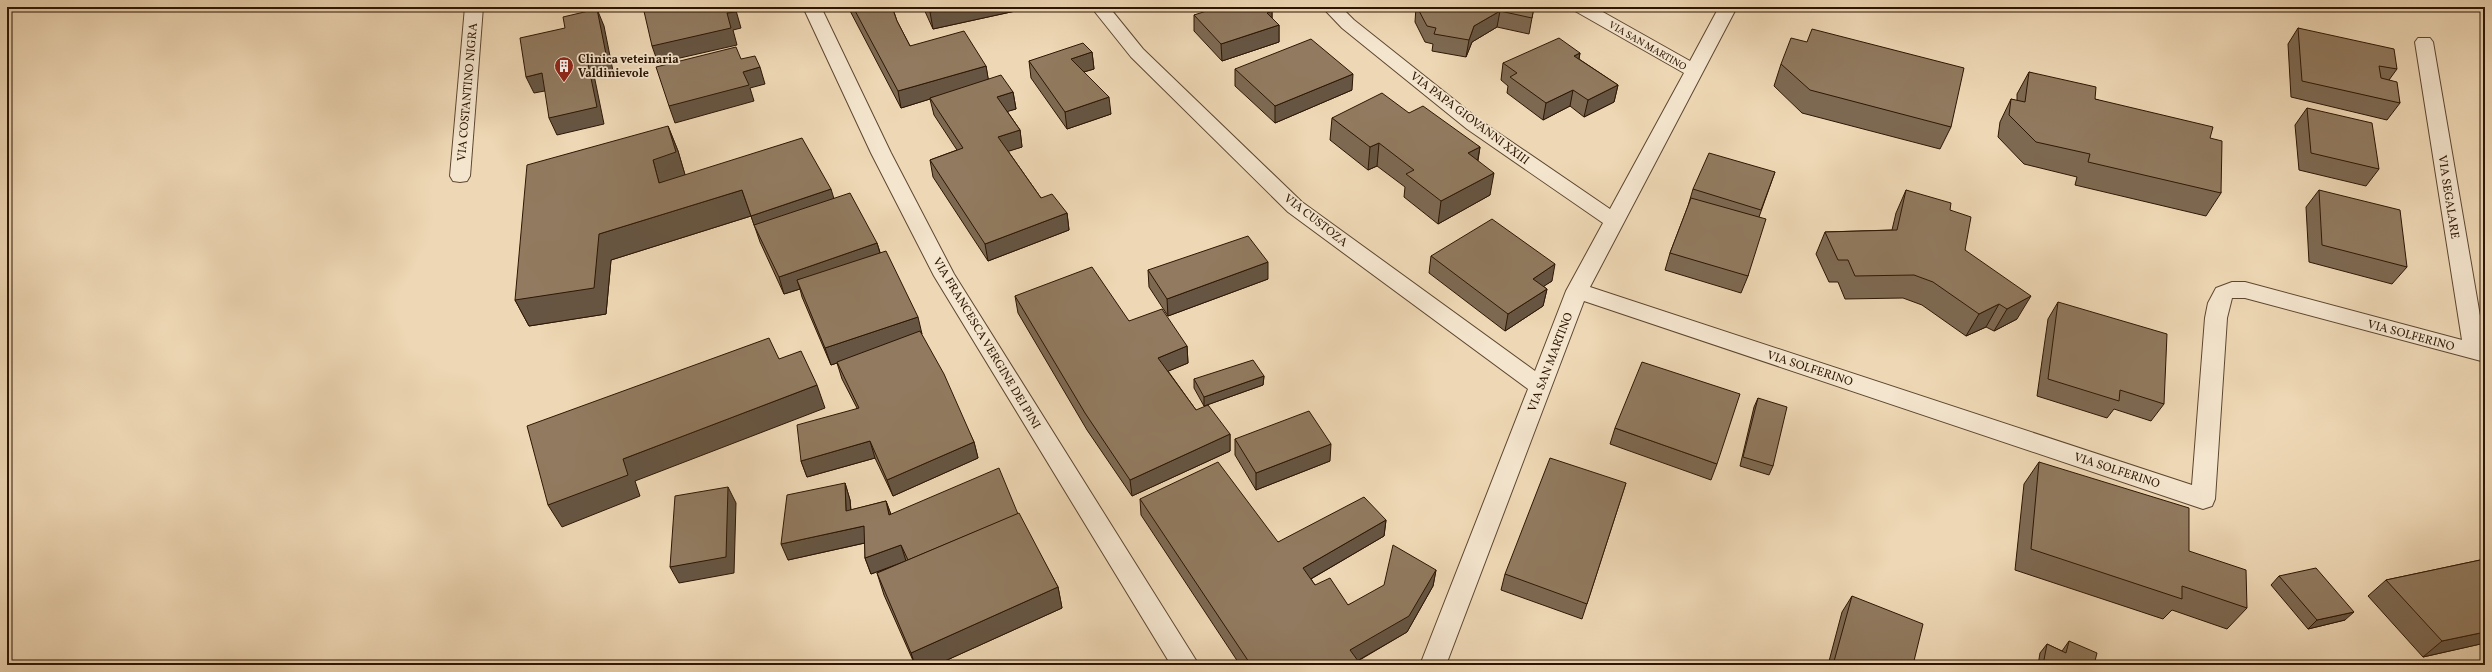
<svg xmlns="http://www.w3.org/2000/svg" width="2492" height="672" viewBox="0 0 2492 672" font-family="Vollkorn,serif">
  <rect width="100%" height="100%" fill="#eed7b4"/>
  <filter id="stains"><feTurbulence type="fractalNoise" baseFrequency=".005" numOctaves="4"/><feColorMatrix values="0 0 0 0 .2 0 0 0 0 .09 0 0 0 0 .02 0 0 0 .5 -.17"/></filter>
  <radialGradient id="worn" r=".72"><stop offset=".6" stop-color="#630" stop-opacity="0"/><stop offset="1" stop-color="#630" stop-opacity=".3"/></radialGradient>
  <g fill="none" stroke-linecap="round" stroke-linejoin="round">
    <!-- minor casing -->
    <g stroke="#5d462f" stroke-width="2">
      <g id="minor">
        <polygon points="465,7 483,7 470,176 467,181 460,182 453,181 450,176"/>
        <polygon points="1091,7 1109,7 1143,49 1302,202 1535,371 1566,291 1603,223 1467,129 1342,28 1322,7 1341,7 1354,20 1481,121 1610,209 1684,73 1575,11 1572,7 1594,7 1690,61 1719,7 1737,7 1590,287 2192,485 2205,318 2208,303 2216,288 2232,282 2245,282 2462,340 2415,42 2418,38 2430,38 2433,42 2485,345 2485,362 2245,298 2232,298 2227,318 2215,499 2212,506 2203,509 1584,301 1446,665 1420,665 1528,389 1288,212 1131,57"/>
      </g>
    </g>
    <!-- tertiary casing -->
    <g stroke="#5d462f" stroke-width="2">
      <polygon id="tertiary" points="803,7 821,7 891,153 954,274 1199,665 1171,665 934,276 871,153"/>
    </g>
    <!-- minor -->
    <use href="#minor" fill="#f4e5ce" fill-rule="evenodd"/>
    <!-- tertiary -->
    <use href="#tertiary" fill="#f4e5ce" fill-rule="evenodd"/>
  </g>
  <!-- wall -->
  <g fill="#7d6952" stroke="#2d1603">
    <polygon points="848,7 900,7 893,9 897,21 910,46 986,66 988,79 1013,92 1016,109 1007,111 1020,130 1022,147 1008,151 1041,198 1067,213 1069,230 988,261 933,177 930,160 957,150 934,115 930,99 901,108"/>
    <polygon points="923,7 1019,7 1020,10 933,29"/>
    <polygon points="1416,7 1534,7 1529,34 1497,27 1472,42 1466,57 1432,51 1433,44 1425,42 1415,22"/>
    <polygon points="1642,7 1676,7 1675,9 1642,8"/>
    <polygon points="1272,11 1272,18 1279,25 1279,42 1222,61 1194,31 1194,15"/>
    <polygon points="2298,28 2397,69 2389,80 2400,103 2387,120 2291,97 2288,44"/>
    <polygon points="1092,52 1094,69 1084,72 1111,114 1067,129 1031,78 1029,61"/>
    <polygon points="1580,53 1579,59 1618,85 1614,102 1584,117 1570,106 1543,120 1507,93 1508,86 1501,80 1503,63"/>
    <polygon points="1781,64 1951,127 1940,149 1802,113 1774,86"/>
    <polygon points="1235,69 1352,90 1275,123 1235,86"/>
    <polygon points="2029,72 2095,99 2210,138 2221,193 2206,216 2075,185 2077,177 2024,164 1998,137 2000,122 2011,99 2017,101 2017,94"/>
    <polygon points="2307,108 2379,169 2366,186 2299,170 2295,125"/>
    <polygon points="1409,113 1480,147 1478,161 1490,195 1438,224 1404,197 1405,187 1377,166 1368,170 1330,140 1332,118"/>
    <polygon points="668,126 678,151 685,175 834,198 877,243 880,252 922,334 921,334 974,442 978,458 893,496 875,458 807,477 801,461 857,408 842,379 837,363 831,365 802,297 800,289 784,294 760,242 751,216 611,260 606,314 529,326 515,300"/>
    <polygon points="1775,172 1759,217 1748,276 1741,293 1665,270 1670,253 1688,206 1693,189"/>
    <polygon points="1906,190 1950,210 1965,250 2017,319 1994,331 1986,327 1966,336 1922,305 1903,298 1845,299 1838,282 1829,282 1816,254 1825,232 1892,230 1896,213"/>
    <polygon points="2319,190 2407,267 2392,284 2309,262 2306,207"/>
    <polygon points="1431,256 1552,281 1543,286 1547,289 1543,306 1505,331 1429,273"/>
    <polygon points="1148,270 1268,279 1168,316 1149,287"/>
    <polygon points="1015,296 1129,321 1187,346 1188,363 1168,371 1196,410 1230,434 1230,451 1132,496 1087,430 1018,313"/>
    <polygon points="2058,302 2164,404 2151,421 2114,409 2107,418 2037,396 2048,319"/>
    <polygon points="1264,376 1263,385 1204,406 1194,388 1194,379"/>
    <polygon points="1758,398 1773,466 1769,475 1740,466 1754,407"/>
    <polygon points="1615,428 1717,464 1711,480 1610,444"/>
    <polygon points="1235,439 1330,461 1256,490 1235,455"/>
    <polygon points="2039,462 2189,551 2247,608 2227,629 2172,610 2163,619 2015,570 2024,484"/>
    <polygon points="845,483 850,500 851,510 886,501 891,515 1018,514 1058,587 1062,608 936,665 915,665 884,595 877,573 904,562 871,574 865,558 865,543 788,560"/>
    <polygon points="1626,483 1582,619 1501,590 1505,574"/>
    <polygon points="1140,499 1278,542 1386,520 1384,536 1311,579 1315,585 1348,605 1436,570 1433,586 1407,632 1358,661 1361,665 1240,665 1141,515"/>
    <polygon points="2485,559 2485,643 2423,657 2368,596 2386,580"/>
    <polygon points="2279,576 2345,620 2308,629 2271,585"/>
    <polygon points="1852,596 1913,665 1828,665 1842,612"/>
    <polygon points="2069,641 2095,661 2104,665 2038,665 2040,653 2047,644 2062,651"/>
  </g>
  <!-- shaded-wall -->
  <g fill="#665542" stroke="#2d1603">
    <polygon points="734,7 735,7 741,28 733,30 737,45 658,63 652,46 727,13"/>
    <polygon points="890,7 900,7 891,9"/>
    <polygon points="953,7 1019,7 1020,10 933,29 930,12"/>
    <polygon points="597,9 604,26 613,71 594,75 604,124 557,135 549,118 587,59"/>
    <polygon points="1272,11 1272,28 1267,13"/>
    <polygon points="1500,11 1497,27 1472,42 1466,57 1469,40 1474,26"/>
    <polygon points="1279,25 1279,42 1222,61 1221,44"/>
    <polygon points="1092,52 1094,69 1073,75 1071,59"/>
    <polygon points="1580,53 1577,69 1574,56"/>
    <polygon points="986,66 989,83 930,98 930,99 901,108 898,91"/>
    <polygon points="760,67 765,84 750,88 754,101 675,123 669,106 743,72"/>
    <polygon points="542,73 550,90 534,93 526,77"/>
    <polygon points="1353,74 1352,90 1275,123 1275,106"/>
    <polygon points="1618,85 1614,102 1584,117 1588,100"/>
    <polygon points="1573,90 1570,106 1543,120 1546,103"/>
    <polygon points="1013,92 1016,109 999,114 997,97"/>
    <polygon points="1109,97 1111,114 1067,129 1065,112"/>
    <polygon points="668,126 678,151 686,178 659,183 653,160"/>
    <polygon points="1020,130 1022,147 1000,154 998,137"/>
    <polygon points="1379,143 1377,166 1368,170 1370,147"/>
    <polygon points="1480,147 1476,169 1468,153"/>
    <polygon points="1494,173 1490,195 1438,224 1441,201"/>
    <polygon points="831,189 839,215 754,225 751,216"/>
    <polygon points="742,190 751,216 611,260 606,314 529,326 515,300 599,234"/>
    <polygon points="1067,213 1069,230 988,261 985,244"/>
    <polygon points="877,243 882,260 797,280 800,289 784,294 779,277"/>
    <polygon points="1268,262 1268,279 1168,316 1167,299"/>
    <polygon points="1555,264 1552,281 1529,296 1533,279"/>
    <polygon points="1547,289 1543,306 1505,331 1508,314"/>
    <polygon points="2031,296 2017,319 1994,331 2007,309"/>
    <polygon points="1999,304 1986,327 1966,336 1979,314"/>
    <polygon points="918,317 922,334 831,365 825,348"/>
    <polygon points="1187,346 1188,363 1159,375 1158,358"/>
    <polygon points="1264,376 1263,385 1204,406 1204,397"/>
    <polygon points="817,385 825,408 635,481 640,496 562,527 548,505 623,459"/>
    <polygon points="1230,434 1230,451 1132,496 1130,480"/>
    <polygon points="870,441 875,458 807,477 801,461"/>
    <polygon points="974,442 978,458 893,496 887,480"/>
    <polygon points="1331,444 1330,461 1256,490 1256,473"/>
    <polygon points="845,483 850,500 852,527 846,511"/>
    <polygon points="728,487 736,503 734,573 679,583 670,567"/>
    <polygon points="886,501 892,517 889,515"/>
    <polygon points="1386,520 1384,536 1302,584 1303,568"/>
    <polygon points="864,526 869,542 788,560 781,544"/>
    <polygon points="901,545 906,561 871,574 865,558"/>
    <polygon points="1436,570 1433,586 1407,632 1350,665 1350,650"/>
    <polygon points="1058,587 1062,608 936,665 915,665 911,653"/>
    <polygon points="2354,612 2345,620 2308,629 2317,620"/>
    <polygon points="2485,632 2485,643 2423,657 2442,641"/>
  </g>
  <!-- building -->
  <g fill="#917a5f" stroke="#2d1603">
    <polygon points="643,7 734,7 736,12 727,13 731,28 652,46"/>
    <polygon points="853,7 892,7 897,21 910,46 964,31 986,66 898,91"/>
    <polygon points="928,7 953,7 930,12"/>
    <polygon points="1219,7 1268,7 1272,11 1267,13 1279,25 1221,44 1194,15"/>
    <polygon points="1417,7 1534,7 1532,18 1500,11 1474,26 1469,40 1434,34 1436,28 1427,26"/>
    <polygon points="597,9 606,54 587,59 597,107 549,118 542,73 526,77 520,38 565,28 563,17"/>
    <polygon points="2298,28 2394,49 2397,69 2379,66 2381,78 2397,82 2400,103 2302,81"/>
    <polygon points="1812,29 1964,68 1951,127 1810,90 1781,64 1791,38 1807,42"/>
    <polygon points="1559,38 1580,53 1574,56 1618,85 1588,100 1573,90 1546,103 1510,77 1517,73 1503,63"/>
    <polygon points="1311,39 1353,74 1275,106 1235,69"/>
    <polygon points="1083,43 1092,52 1071,59 1109,97 1065,112 1029,61"/>
    <polygon points="736,47 741,59 755,56 760,67 743,72 749,85 669,106 656,67"/>
    <polygon points="2029,72 2096,87 2095,99 2213,127 2210,138 2222,141 2221,193 2088,162 2090,154 2036,142 2009,115 2011,99 2025,102"/>
    <polygon points="1001,75 1013,92 997,97 1020,130 998,137 1041,198 1052,194 1067,213 985,244 930,160 963,148 930,98"/>
    <polygon points="1382,93 1409,113 1423,106 1480,147 1468,153 1494,173 1441,201 1406,174 1414,170 1379,143 1370,147 1332,118"/>
    <polygon points="2307,108 2372,123 2379,169 2311,153"/>
    <polygon points="668,126 676,152 653,160 659,183 802,138 831,189 751,216 742,190 599,234 594,288 515,300 527,165"/>
    <polygon points="1709,153 1775,172 1761,210 1693,189"/>
    <polygon points="1906,190 1951,203 1950,210 1971,217 1965,250 2031,296 2007,309 1999,304 1979,314 1933,282 1914,275 1855,276 1848,260 1838,260 1825,232 1897,230"/>
    <polygon points="2319,190 2400,210 2407,267 2322,245"/>
    <polygon points="850,193 877,243 779,277 754,225"/>
    <polygon points="1691,198 1766,219 1748,276 1670,253"/>
    <polygon points="1492,219 1555,264 1533,279 1547,289 1508,314 1431,256"/>
    <polygon points="1248,236 1268,262 1167,299 1148,270"/>
    <polygon points="886,251 918,317 825,348 797,280"/>
    <polygon points="1092,267 1129,321 1162,309 1187,346 1158,358 1196,410 1208,405 1230,434 1130,480 1085,413 1015,296"/>
    <polygon points="2058,302 2167,334 2164,404 2120,390 2119,401 2048,379"/>
    <polygon points="920,331 944,374 974,442 887,480 870,441 801,461 797,425 859,408 837,362"/>
    <polygon points="769,338 779,359 801,351 817,385 623,459 628,475 548,505 527,426"/>
    <polygon points="1253,360 1264,376 1204,397 1194,379"/>
    <polygon points="1642,362 1740,394 1717,464 1615,428"/>
    <polygon points="1758,398 1787,407 1773,466 1743,457"/>
    <polygon points="1309,411 1331,444 1256,473 1235,439"/>
    <polygon points="1550,458 1626,483 1587,604 1505,574"/>
    <polygon points="1218,462 1278,542 1364,497 1386,520 1303,568 1315,585 1330,578 1348,605 1384,585 1393,545 1436,570 1409,616 1350,650 1361,665 1251,665 1140,499"/>
    <polygon points="2039,462 2189,508 2189,551 2246,570 2247,608 2182,586 2182,599 2031,549"/>
    <polygon points="999,468 1018,514 908,560 901,545 865,558 864,526 781,544 787,495 845,483 846,511 886,501 889,515"/>
    <polygon points="728,487 726,557 670,567 675,496"/>
    <polygon points="1019,513 1058,587 911,653 877,573"/>
    <polygon points="2485,559 2485,632 2442,641 2386,580"/>
    <polygon points="2316,568 2354,612 2317,620 2279,576"/>
    <polygon points="1852,596 1923,624 1913,665 1833,665"/>
    <polygon points="2069,641 2097,653 2095,661 2104,665 2043,665 2047,644 2066,653"/>
    <polygon points="2485,660 2485,665 2464,665"/>
  </g>
  <!-- icons -->
  <defs>
    <g id="building-pin" transform="scale(1)"><path d="M0 17L-7.5 6A9.5 9.5 0 1 1 7.5 6Z" fill="#8f2418" stroke="#f4e5ce"/><path d="M-4-6H4V6H1V3H-1V6H-4ZM-2.5-4.3h1.7v1.8h-1.7ZM.8-4.3h1.7v1.8H.8ZM-2.5-1h1.7V.8h-1.7ZM.8-1h1.7V.8H.8Z" fill="#fff"/></g>
  </defs>
  <g fill-rule="evenodd">
    <use href="#building-pin" x="564" y="66"/>
  </g>
  <g text-anchor="middle" stroke-width="3.5" stroke-linejoin="round" paint-order="stroke">
    <!-- far-street labels -->
    <g font-size="10" fill="#2d1603" stroke="#f4e5ce">
      <text transform="translate(1648 45) rotate(30)" y="4">VIA SAN MARTINO</text>
    </g>
    <!-- poi labels -->
    <g font-size="12" font-weight="bold" fill="#2d1603" stroke="#f4e5ce" text-anchor="start">
      <text x="578" y="63">Clinica veteinaria<tspan x="578" dy="14">Valdinievole</tspan></text>
    </g>
    <!-- street labels -->
    <g font-size="12" fill="#2d1603" stroke="#f4e5ce">
      <text transform="translate(467 92) rotate(-85)" y="4">VIA COSTANTINO NIGRA</text>
      <text transform="translate(1470 118) rotate(37)" y="4">VIA PAPA GIOVANNI XXIII</text>
      <text transform="translate(2449 197) rotate(81)" y="4">VIA SEGALARE</text>
      <text transform="translate(1316 220) rotate(38)" y="4">VIA CUSTOZA</text>
      <text transform="translate(2411 335) rotate(15)" y="4">VIA SOLFERINO</text>
      <text transform="translate(987 343) rotate(59)" y="4">VIA FRANCESCA VERGINE DEI PINI</text>
      <text transform="translate(1550 362) rotate(-69)" y="4">VIA SAN MARTINO</text>
      <text transform="translate(1810 368) rotate(18)" y="4">VIA SOLFERINO</text>
      <text transform="translate(2117 470) rotate(18)" y="4">VIA SOLFERINO</text>
    </g>
  </g>
  <!-- margin -->
  <rect width="2492" height="672" fill="none" stroke="#eed7b4" stroke-width="24"/>
  <rect x="8" y="8" width="2476" height="656" fill="none" stroke="#2d1603" stroke-width="2"/>
  <rect x="12" y="12" width="2468" height="648" fill="none" stroke="#2d1603"/>
  <rect width="100%" height="100%" filter="url(#stains)"/>
  <rect width="100%" height="100%" fill="url(#worn)"/>
</svg>
